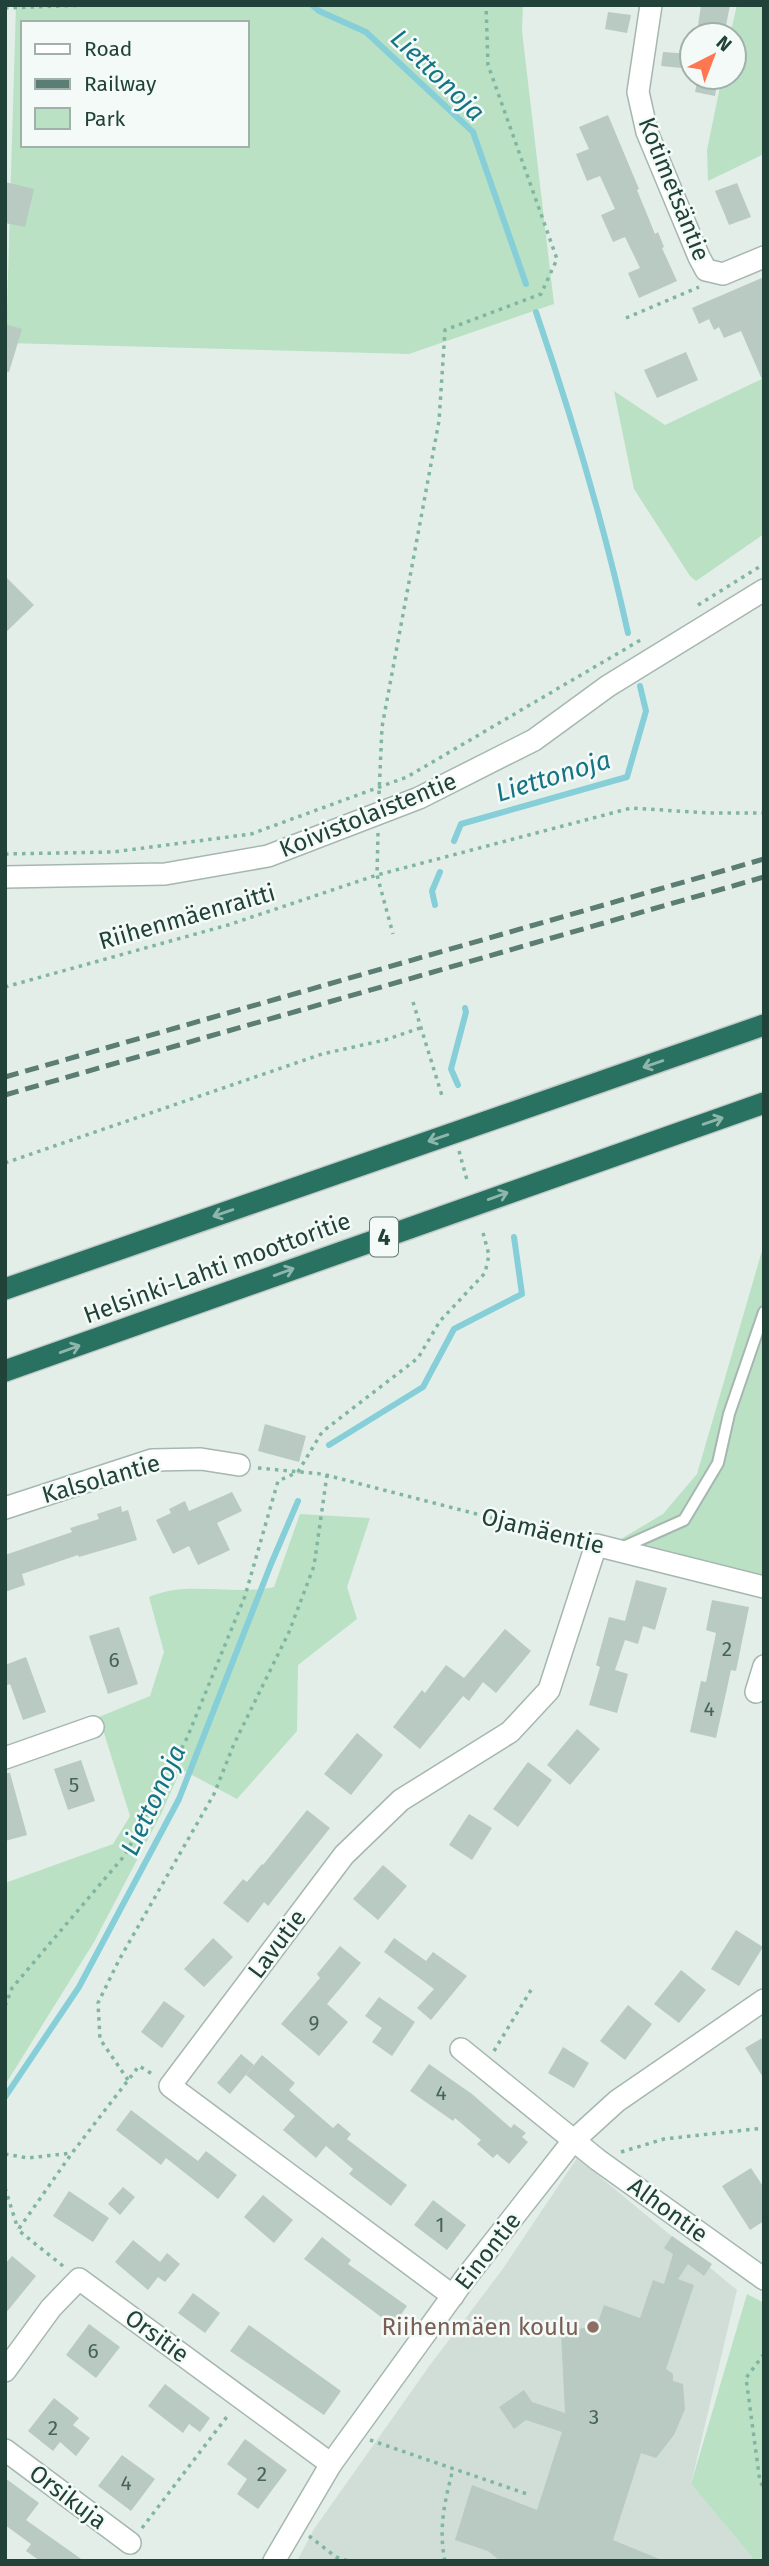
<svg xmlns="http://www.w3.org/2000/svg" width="769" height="2566" viewBox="0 0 769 2566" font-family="'Fira Sans',sans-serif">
  <rect width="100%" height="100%" fill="#e3eee9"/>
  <!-- built -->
  <polygon fill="#d1ded8" points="577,2158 737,2290 691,2484 752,2557 753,2561 297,2561 314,2529 430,2365 502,2270"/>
  <!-- green -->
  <g fill="#bae1c4" fill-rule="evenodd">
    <path d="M16,5H523L522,31L554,304L409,354L6,343ZM23,23H247V145H23Z"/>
    <polygon points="737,5 764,5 764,154 708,181 707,150 722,77 734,77 734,35 730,35"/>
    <polygon points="764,378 764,534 696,581 690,576 634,489 614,391 665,425"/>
    <polygon points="764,1244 764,1597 621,1539 663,1514 697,1474"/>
    <path d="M300,1514L370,1518L347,1587L357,1619L298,1665L297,1731L237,1799L181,1769L161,1814L94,1942L5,2085V1883L113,1844L130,1816L99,1717L150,1696L164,1652L149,1597C187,1580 233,1596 274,1587Z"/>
    <polygon points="747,2294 764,2303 764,2561 753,2561 752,2557 691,2484"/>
  </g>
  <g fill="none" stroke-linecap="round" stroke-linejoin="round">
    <!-- stream -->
    <g stroke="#86ced8" stroke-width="6">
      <polyline points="312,5 319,11 366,32 473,132 526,284"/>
      <path d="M536,312C572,417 604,524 628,633"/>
      <polyline points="454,841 461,824 627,777 646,711 640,686"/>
      <polyline points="435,905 432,891 440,872"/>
      <polyline points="458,1085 451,1069 466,1012 465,1008"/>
      <polyline points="329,1445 423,1387 454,1329 522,1294 514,1237"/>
      <polyline points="5,2097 79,1987 179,1799 271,1564 298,1501"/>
    </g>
  </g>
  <!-- building -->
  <g fill="#b8cac2">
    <polygon points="701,5 730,5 725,31 698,26"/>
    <polygon points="608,12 631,15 627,33 605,29"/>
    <polygon points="663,52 692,54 692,69 661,66"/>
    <polygon points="698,77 718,77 715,96 695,92"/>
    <polygon points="608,115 639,189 637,190 655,234 658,232 664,247 662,248 677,281 639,298 628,273 640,268 625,237 613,242 601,215 615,209 600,176 587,181 576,154 589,149 579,127"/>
    <polygon points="5,182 34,189 25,227 5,223"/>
    <polygon points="737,183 751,217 729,225 715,191"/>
    <polygon points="764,277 764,384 741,331 724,338 719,327 714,330 709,319 699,324 692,308"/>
    <polygon points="5,324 22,329 9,372 5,372"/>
    <polygon points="686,352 698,380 657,398 644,370"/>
    <polygon points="5,576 34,605 5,633"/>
    <polygon points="265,1424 306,1436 299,1462 258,1451"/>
    <polygon points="232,1492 242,1511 217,1523 230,1550 198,1565 189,1546 173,1554 156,1520 171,1513 169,1509 185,1501 189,1511"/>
    <polygon points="121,1506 122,1512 128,1510 137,1540 79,1557 78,1555 22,1574 25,1585 5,1592 5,1555 72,1532 70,1528 99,1519 97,1514"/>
    <polygon points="636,1580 667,1588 655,1630 643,1626 638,1644 625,1640 615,1670 628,1674 617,1713 589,1705 600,1667 596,1665 609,1617 625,1621"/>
    <polygon points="712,1600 749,1607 736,1671 731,1670 716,1738 690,1732 701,1681 706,1682 716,1633 706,1630"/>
    <polygon points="119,1627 138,1684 108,1694 89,1636"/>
    <polygon points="505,1629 531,1651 496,1693 483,1682 469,1701 463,1696 420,1749 393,1727 422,1690 425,1693 446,1665 464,1678"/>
    <polygon points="26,1657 46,1712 23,1720 10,1684 5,1686 5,1665"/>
    <polygon points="577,1729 600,1749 570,1785 547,1765"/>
    <polygon points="357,1733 383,1755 351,1795 324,1774"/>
    <polygon points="81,1760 95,1801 68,1810 54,1769"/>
    <polygon points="528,1762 552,1780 518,1827 493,1809"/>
    <polygon points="5,1773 10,1773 27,1835 5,1841"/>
    <polygon points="307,1810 330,1828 268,1906 264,1902 248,1923 223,1903 243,1879 247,1882 262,1864 263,1865"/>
    <polygon points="469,1814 492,1828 472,1860 449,1845"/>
    <polygon points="383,1865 407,1886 378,1920 353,1899"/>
    <polygon points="736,1930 763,1947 739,1986 711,1969"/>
    <polygon points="213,1938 233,1957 204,1987 184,1969"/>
    <polygon points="394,1938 426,1961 433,1952 467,1976 431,2020 417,2008 434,1989 384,1952"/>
    <polygon points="340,1946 361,1963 327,2004 348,2022 319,2056 281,2024 320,1978 317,1974"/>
    <polygon points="681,1970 706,1990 679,2023 654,2004"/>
    <polygon points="379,1997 415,2022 392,2056 372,2042 382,2028 365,2016"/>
    <polygon points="164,2001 185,2016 162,2048 141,2032"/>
    <polygon points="628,2005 652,2024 625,2060 600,2041"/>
    <polygon points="764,2037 764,2079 745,2048"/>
    <polygon points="563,2047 589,2063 574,2088 548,2073"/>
    <polygon points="241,2054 254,2065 230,2094 217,2083"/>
    <polygon points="262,2055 295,2083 289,2090 333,2128 338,2123 351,2134 347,2139 407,2185 391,2206 349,2174 353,2169 326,2146 316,2158 283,2130 295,2116 246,2075"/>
    <polygon points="429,2064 472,2094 511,2128 514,2124 526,2133 522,2137 528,2142 509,2164 497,2154 493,2158 477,2144 481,2140 455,2118 453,2121 410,2091"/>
    <polygon points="131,2110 198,2161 206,2151 237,2175 218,2199 166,2158 161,2165 116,2130"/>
    <polygon points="751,2168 764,2188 764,2221 750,2230 722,2186"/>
    <polygon points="123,2187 135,2197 120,2215 108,2204"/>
    <polygon points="69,2191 109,2218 93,2242 53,2216"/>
    <polygon points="263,2195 293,2220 274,2243 244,2217"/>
    <polygon points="433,2200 466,2225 447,2250 414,2225"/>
    <polygon points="672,2236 712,2264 704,2276 688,2264 678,2279 694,2285 666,2369 673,2374 673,2381 683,2384 685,2409 674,2435 656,2458 641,2453 613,2540 664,2561 500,2561 488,2551 455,2540 472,2485 537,2510 562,2432 526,2420 514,2429 499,2407 524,2390 532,2402 565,2413 561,2333 597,2325 604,2305 640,2318 653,2280 664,2284 673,2254 664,2248"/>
    <polygon points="322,2237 351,2260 348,2264 407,2306 393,2326 304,2259"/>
    <polygon points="133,2240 160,2262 167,2253 180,2264 165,2282 158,2277 148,2290 115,2262"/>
    <polygon points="12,2256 36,2276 5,2314 5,2264"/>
    <polygon points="193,2293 220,2313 205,2333 178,2313"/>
    <polygon points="89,2324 120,2347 96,2378 66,2355"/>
    <polygon points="249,2325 341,2391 324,2415 230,2351"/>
    <polygon points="165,2384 210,2418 200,2432 189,2424 183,2433 148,2406"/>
    <polygon points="54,2398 79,2418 73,2425 90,2438 76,2456 60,2442 53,2451 28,2431"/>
    <polygon points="245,2439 287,2470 258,2509 237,2494 247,2479 227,2464"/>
    <polygon points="122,2455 155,2479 131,2511 98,2486"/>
    <polygon points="5,2478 39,2503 26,2520 84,2561 40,2561 26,2551 31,2544 5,2525"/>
  </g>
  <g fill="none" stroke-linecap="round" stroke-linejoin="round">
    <!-- service casing -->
    <g stroke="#a5b7b0" stroke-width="14">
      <polyline id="service" points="619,1549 684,1520 718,1463 729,1414 764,1312"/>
    </g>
    <!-- minor casing -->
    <g stroke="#a5b7b0" stroke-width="24">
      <g id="minor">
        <polyline points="651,5 638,92 647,132 699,257 706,270 723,274 764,257"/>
        <polyline points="5,877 165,874 268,856 419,798 534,740 608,686 764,590"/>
        <polyline points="5,1508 152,1460 201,1459 239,1465"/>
        <polyline points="756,1692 764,1666"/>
        <polyline points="5,1758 93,1727"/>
        <polyline points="461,2049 598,2160 764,2279"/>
        <polyline points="453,2296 170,2086 344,1855 401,1800 510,1732 549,1690 596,1545 764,1587"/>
        <polyline points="5,2371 51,2308 79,2279 331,2464"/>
        <polyline points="5,2450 130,2543"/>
        <polyline points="274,2561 331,2464 464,2280 573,2141 617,2101 764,2000"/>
      </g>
    </g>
    <!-- motorway casing -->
    <g stroke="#c1cac7" stroke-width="24">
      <g id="motorway">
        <polyline points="5,1289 764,1025"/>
        <polyline points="5,1371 764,1103"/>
      </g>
    </g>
    <!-- path -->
    <g stroke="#81b5a3" stroke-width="3.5" stroke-dasharray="3.5 5" stroke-linecap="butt">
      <polyline points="5,8 88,5"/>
      <polyline points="626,318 699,287"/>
      <polyline points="698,605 764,564"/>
      <polyline points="379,794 382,727 439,421 445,330 541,294 557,259 488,65 486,5"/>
      <polyline points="378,833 377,875 393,934"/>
      <polyline points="5,854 113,852 251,834 407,777 644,638"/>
      <polyline points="5,987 228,925 377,875 631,808 708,813 764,813"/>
      <polyline points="413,1002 443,1099"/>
      <polyline points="459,1151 467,1180"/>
      <polyline points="5,1163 322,1054 385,1040 420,1028"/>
      <polyline points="258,1468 322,1474 577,1540"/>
      <polyline points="298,1472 322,1432 418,1358 440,1321 485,1273 489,1255 482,1229"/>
      <polyline points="5,2006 12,1988 125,1855 187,1738 245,1596 278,1481 298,1472"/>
      <polyline points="494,2051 531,1990"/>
      <polyline points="128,2080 100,2039 98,2003 119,1960 214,1794 234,1744 289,1632 314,1566 327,1475"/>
      <polyline points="621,2152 664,2139 764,2128"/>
      <polyline points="5,2154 28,2158 72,2153"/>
      <polyline points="5,2188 18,2229"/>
      <polyline points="63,2266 18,2230 72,2153 139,2066 154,2075"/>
      <polyline points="764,2354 746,2378 760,2482 764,2487"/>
      <polyline points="370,2440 527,2494"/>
      <polyline points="142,2528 229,2414"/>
      <polyline points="309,2536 336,2557 348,2561"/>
      <path d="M445,2561C438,2529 445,2500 453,2469"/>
    </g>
    <!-- service -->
    <use href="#service" stroke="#fff" stroke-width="10"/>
    <!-- minor -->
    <use href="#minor" stroke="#fff" stroke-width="21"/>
    <!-- motorway -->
    <use href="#motorway" stroke="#297161" stroke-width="21"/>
    <!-- rail -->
    <g stroke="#5b7d73" stroke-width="5" stroke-dasharray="14 7" stroke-linecap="butt">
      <polyline points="5,1077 764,859"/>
      <polyline points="5,1095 764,877"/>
    </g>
  </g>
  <!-- one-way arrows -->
  <defs><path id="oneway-shaft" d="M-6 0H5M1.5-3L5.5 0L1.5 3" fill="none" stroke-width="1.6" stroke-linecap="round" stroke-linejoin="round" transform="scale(1.75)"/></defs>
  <g stroke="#8eb6ac">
    <use href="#oneway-shaft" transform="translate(653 1064) rotate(161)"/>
    <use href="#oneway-shaft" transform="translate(713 1121) rotate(-19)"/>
    <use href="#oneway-shaft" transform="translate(438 1138) rotate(161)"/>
    <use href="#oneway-shaft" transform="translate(498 1196) rotate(-20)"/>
    <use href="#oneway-shaft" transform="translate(223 1213) rotate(161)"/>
    <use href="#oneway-shaft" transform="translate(284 1272) rotate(-20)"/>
    <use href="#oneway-shaft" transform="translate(70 1349) rotate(-20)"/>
  </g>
  <!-- markers -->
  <circle fill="#8d6e63" stroke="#f4faf7" stroke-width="2.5" cx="593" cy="2327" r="7"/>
  <g text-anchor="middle" stroke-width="5" stroke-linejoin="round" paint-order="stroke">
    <!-- number labels -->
    <g font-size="21" fill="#47645a">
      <text x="727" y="1656">2</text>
      <text x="114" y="1667">6</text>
      <text x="709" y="1716">4</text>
      <text x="74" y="1792">5</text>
      <text x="314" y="2030">9</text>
      <text x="441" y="2100">4</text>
      <text x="440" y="2232">1</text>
      <text x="93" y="2358">6</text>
      <text x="594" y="2424">3</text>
      <text x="53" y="2435">2</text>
      <text x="262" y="2481">2</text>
      <text x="126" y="2490">4</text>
    </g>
    <!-- shield labels -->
    <rect fill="#f4faf7" stroke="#607971" stroke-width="2" x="370" y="1217.5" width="28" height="39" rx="5"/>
    <g font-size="23" font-weight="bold" fill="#214238">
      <text x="384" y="1245">4</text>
    </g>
    <!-- street labels -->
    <g font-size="24" fill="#214238" stroke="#f4faf7">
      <text transform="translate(674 189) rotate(68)" y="8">Kotimetsäntie</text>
      <text transform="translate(368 815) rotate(-22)" y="8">Koivistolaistentie</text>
      <text transform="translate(187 917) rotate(-16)" y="8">Riihenmäenraitti</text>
      <text transform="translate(217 1268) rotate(-20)" y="8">Helsinki-Lahti moottoritie</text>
      <text transform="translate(101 1479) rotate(-16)" y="8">Kalsolantie</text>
      <text transform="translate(543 1531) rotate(14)" y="8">Ojamäentie</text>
      <text transform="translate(277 1944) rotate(-53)" y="8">Lavutie</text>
      <text transform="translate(668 2210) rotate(36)" y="8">Alhontie</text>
      <text transform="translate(488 2251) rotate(-52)" y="8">Einontie</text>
      <text transform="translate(157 2336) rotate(36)" y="8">Orsitie</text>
      <text transform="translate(68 2497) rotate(37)" y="8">Orsikuja</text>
    </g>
    <!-- education labels -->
    <g font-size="24" fill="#785e54" stroke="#f4faf7" text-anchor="end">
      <text x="579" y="2335">Riihenmäen koulu</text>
    </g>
    <!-- water labels -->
    <g font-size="26" font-style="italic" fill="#147484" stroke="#f4faf7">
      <text transform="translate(438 75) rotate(44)" y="9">Liettonoja</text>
      <text transform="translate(553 776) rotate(-17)" y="9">Liettonoja</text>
      <text transform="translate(153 1800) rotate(-65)" y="9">Liettonoja</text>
    </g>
  </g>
  <!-- border -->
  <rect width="769" height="2566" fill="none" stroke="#214238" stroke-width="14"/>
  <!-- legend -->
  <rect x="21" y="21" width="228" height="126" fill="#f4faf7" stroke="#a0b0ab" stroke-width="2"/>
  <rect x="35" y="44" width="35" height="10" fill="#ffffff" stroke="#a0b0ab" stroke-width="2"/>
  <text x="84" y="56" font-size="21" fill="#214238">Road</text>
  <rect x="35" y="79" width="35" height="10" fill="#5b7d73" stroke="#a0b0ab" stroke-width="2"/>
  <text x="84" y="91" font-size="21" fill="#214238">Railway</text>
  <rect x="35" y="108" width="35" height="21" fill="#bae1c4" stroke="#a0b0ab" stroke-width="2"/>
  <text x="84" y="126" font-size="21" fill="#214238">Park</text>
  <!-- north arrow -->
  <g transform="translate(713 56) rotate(42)"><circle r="33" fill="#f4faf7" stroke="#a0b0ab" stroke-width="2"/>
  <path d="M0-5L12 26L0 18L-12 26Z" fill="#ff7751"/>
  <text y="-10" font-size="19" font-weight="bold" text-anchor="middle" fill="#214238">N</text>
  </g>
</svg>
